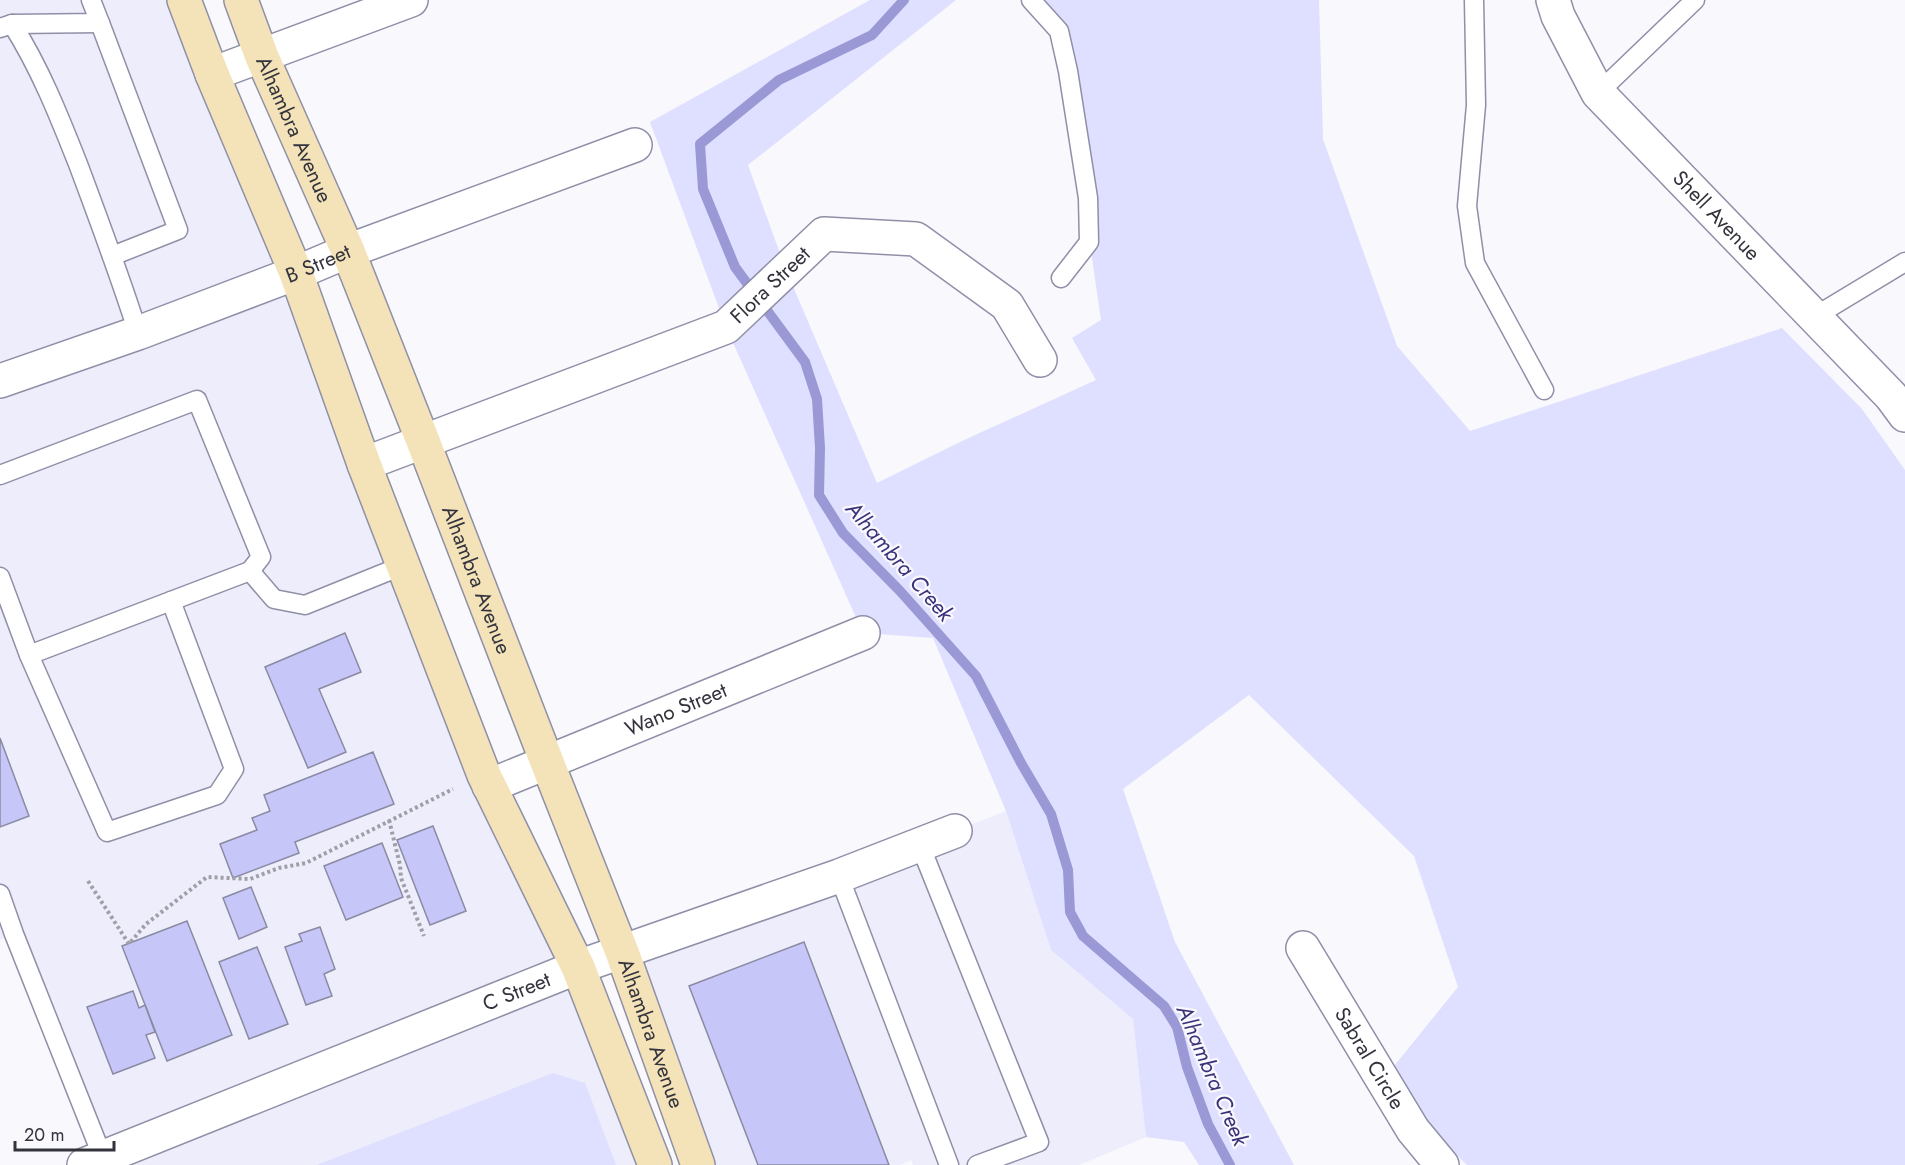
<svg xmlns="http://www.w3.org/2000/svg" width="1905" height="1165" viewBox="0 0 1905 1165" font-family="Jost,sans-serif">
  <rect width="100%" height="100%" fill="#f8f8fd"/>
  <!-- built -->
  <g fill="#ededfb">
    <polygon points="0,0 184,0 655,1165 84,1165 103,1158 13,934 0,940"/>
    <polygon points="1006,811 1051,950 1133,1019 1146,1137 1079,1165 913,1165 911,1160 900,1165 700,1165 622,952 839,876"/>
  </g>
  <!-- green -->
  <g fill="#dfdfff">
    <polygon points="870,0 956,0 748,165 786,270 877,483 962,441 1096,380 1072,338 1101,320 1059,31 1031,0 1319,0 1323,139 1397,346 1470,431 1782,328 1862,409 1905,470 1905,1165 1467,1165 1422,1122 1390,1071 1458,987 1414,856 1249,695 1123,789 1175,942 1294,1165 1199,1165 1184,1142 1146,1137 1133,1019 1051,950 1006,811 933,638 863,633 726,327 650,122"/>
    <polygon points="553,1073 585,1083 616,1165 317,1165"/>
  </g>
  <g fill="none" stroke-linecap="round" stroke-linejoin="round">
    <!-- stream -->
    <polyline stroke="#9a98d5" stroke-width="10" points="904,0 872,35 779,80 700,144 703,189 735,267 805,362 817,399 820,448 819,495 843,533 900,591 976,676 1021,763 1051,814 1068,870 1070,912 1083,936 1164,1006 1177,1027 1187,1067 1208,1124 1230,1165"/>
  </g>
  <!-- building -->
  <g fill="#c6c6f9" stroke="#8a8aa3" stroke-width="1.5">
    <polygon points="345,633 361,672 319,689 346,752 308,768 265,667"/>
    <polygon points="0,738 29,816 0,827"/>
    <polygon points="373,752 394,804 295,842 299,853 233,878 220,844 257,830 252,818 270,811 264,795"/>
    <polygon points="433,826 466,911 430,925 397,840"/>
    <polygon points="382,843 403,897 346,920 324,866"/>
    <polygon points="251,887 267,927 239,939 223,898"/>
    <polygon points="187,921 232,1035 167,1061 122,946"/>
    <polygon points="320,927 335,969 324,974 332,996 306,1005 285,947 302,941 299,934"/>
    <polygon points="804,942 889,1165 758,1165 689,986"/>
    <polygon points="257,947 288,1024 249,1039 219,962"/>
    <polygon points="133,991 139,1008 145,1005 155,1032 146,1035 155,1058 113,1074 87,1007"/>
  </g>
  <g fill="none" stroke-linecap="round" stroke-linejoin="round">
    <!-- service casing -->
    <g stroke="#8f8fa8" stroke-width="21">
      <g id="service">
        <polyline points="1031,0 1059,31 1068,71 1088,198 1089,242 1061,278"/>
        <polyline points="1474,0 1476,105 1467,206 1475,263 1544,390"/>
        <polyline points="100,23 178,230 112,256"/>
        <path d="M12,24C40,68 59,116 78,164C99,220 120,276 138,333"/>
        <polyline points="0,28 12,24 100,23 91,0"/>
        <polyline points="1598,93 1695,0"/>
        <polyline points="1814,317 1905,262"/>
        <polyline points="0,475 197,400 261,557 250,571 29,655 0,577"/>
        <polyline points="250,571 274,599 305,605 404,565"/>
        <polyline points="29,655 107,832 217,795 234,769 171,601"/>
        <polyline points="920,845 1039,1142 977,1165"/>
        <polyline points="839,876 949,1165"/>
        <polyline points="0,894 14,934 103,1158"/>
      </g>
    </g>
    <!-- minor casing -->
    <g stroke="#8f8fa8" stroke-width="36">
      <g id="minor">
        <polyline points="212,74 411,0"/>
        <path id="s1" d="M0,381L138,333L296,273L348,251L635,145"/>
        <path id="s2" d="M364,464L726,327L824,234L916,239L1007,305L1040,360"/>
        <path id="s3" d="M489,786L863,633"/>
        <path id="s4" d="M1303,948L1413,1130L1442,1165"/>
        <path id="s5" d="M84,1165L578,967L839,876L955,831"/>
      </g>
    </g>
    <!-- tertiary casing -->
    <g stroke="#8f8fa8" stroke-width="36">
      <g id="tertiary">
        <path id="s6" d="M1553,0L1558,16L1598,93L1891,396L1905,415"/>
      </g>
    </g>
    <!-- secondary casing -->
    <g stroke="#8f8fa8" stroke-width="36">
      <g id="secondary">
        <polyline points="184,0 212,74 296,273 364,464 484,775 578,967 655,1165"/>
        <path id="s7" d="M241,0L262,57L348,251L423,441L547,762L622,952L698,1165"/>
      </g>
    </g>
    <!-- path -->
    <g stroke="#9f9fa7" stroke-width="4" stroke-dasharray="3 3" stroke-linecap="butt">
      <polyline points="389,820 400,865 401,878 424,936"/>
      <polyline points="88,881 129,944 146,924 207,877 250,879 279,868 306,863 453,789"/>
    </g>
    <!-- service -->
    <use href="#service" stroke="#fff" stroke-width="18"/>
    <!-- minor -->
    <use href="#minor" stroke="#fff" stroke-width="33"/>
    <!-- tertiary -->
    <use href="#tertiary" stroke="#fff" stroke-width="33"/>
    <!-- secondary -->
    <use href="#secondary" stroke="#f4e3b8" stroke-width="33"/>
  </g>
  <g text-anchor="middle" stroke-width="4.5" stroke-linejoin="round" paint-order="stroke">
    <!-- street labels -->
    <g font-size="21" fill="#33333d" stroke="#f8f8fd">
      <text dy="7" stroke="none"><textPath href="#s7" startOffset="140">Alhambra Avenue</textPath></text>
      <text dy="7" stroke="none"><textPath href="#s6" startOffset="274">Shell Avenue</textPath></text>
      <text dy="7" stroke="none"><textPath href="#s1" startOffset="339">B Street</textPath></text>
      <text dy="7" stroke="none"><textPath href="#s2" startOffset="448">Flora Street</textPath></text>
      <text dy="7" stroke="none"><textPath href="#s7" startOffset="626">Alhambra Avenue</textPath></text>
      <text dy="7" stroke="none"><textPath href="#s3" startOffset="202">Wano Street</textPath></text>
      <text dy="7" stroke="none"><textPath href="#s5" startOffset="466">C Street</textPath></text>
      <text dy="7" stroke="none"><textPath href="#s7" startOffset="1112">Alhambra Avenue</textPath></text>
      <text dy="7" stroke="none"><textPath href="#s4" startOffset="129">Sabral Circle</textPath></text>
    </g>
    <!-- water labels -->
    <g font-size="22" font-style="italic" fill="#3b3179" stroke="#f8f8fd">
      <text transform="translate(900 561) rotate(49)" y="8">Alhambra Creek</text>
      <text transform="translate(1213 1075) rotate(67)" y="8">Alhambra Creek</text>
    </g>
  </g>
  <!-- scale -->
  <path d="M15 1141v9h99v-9" fill="none" stroke="#33333d" stroke-width="3"/>
  <text x="24" y="1141" font-size="18" fill="#33333d" stroke="#f8f8fd" stroke-width="4.5" paint-order="stroke">20 m</text>
</svg>
